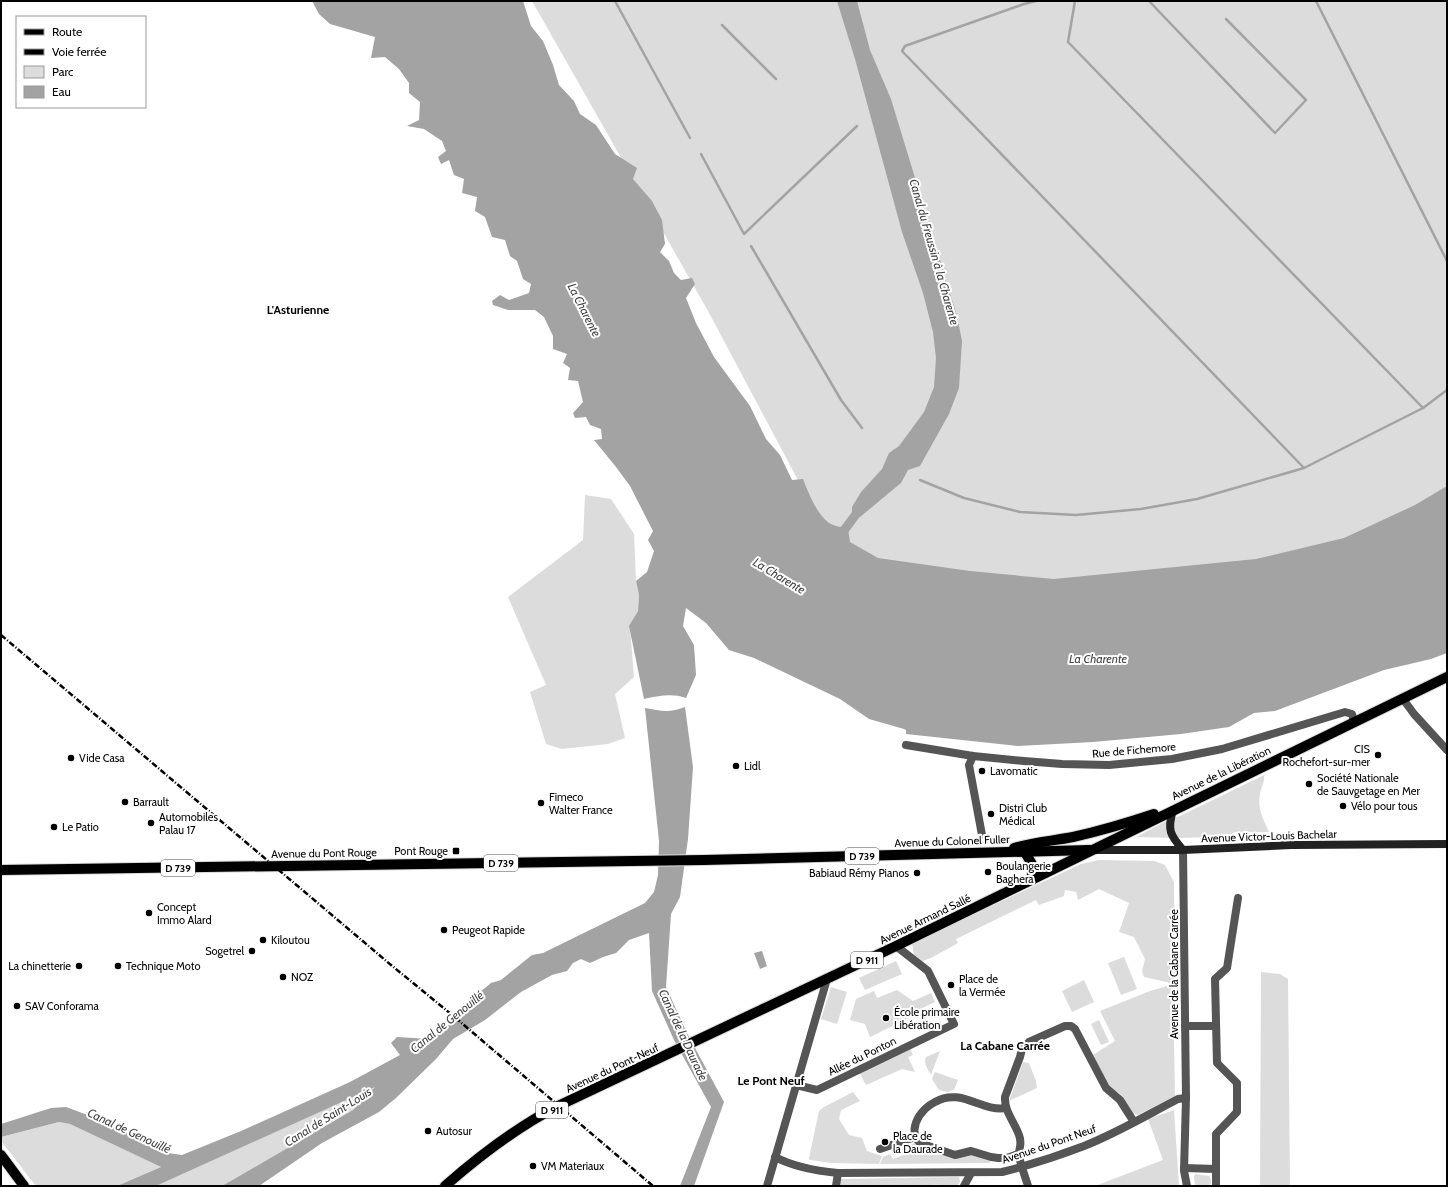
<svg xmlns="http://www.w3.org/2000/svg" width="1448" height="1187" viewBox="0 0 1448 1187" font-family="Cabin,sans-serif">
  <rect width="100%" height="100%" fill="#fff"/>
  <!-- green -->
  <g fill="#dcdcdc">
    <polygon points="532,1 1447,1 1447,518 1053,613 834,548 708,311"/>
    <polygon points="585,495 611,499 634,534 636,581 639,595 638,611 630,626 634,677 615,694 625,738 608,744 562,749 546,744 530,692 546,685 508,597 583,540"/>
    <path d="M1264,775C1265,782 1261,787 1260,794C1257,808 1263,819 1269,832H1235L1227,837L1173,838L1136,837L1170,819L1180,816Z"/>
    <polygon points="1099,860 1154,861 1165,865 1174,882 1175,984 1144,977 1142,971 1145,959 1134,937 1119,932 1129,903 1099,889 1078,900 1076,892 1065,890 1064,896 1039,905 1036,900 956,939 958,943 931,958 922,961 914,955 912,943 1081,864"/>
    <polygon points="1124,957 1137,989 1121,995 1108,963"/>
    <polygon points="896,961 902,974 865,990 859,978"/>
    <polygon points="1261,972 1280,974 1288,979 1290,1186 1260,1186"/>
    <polygon points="1084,980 1094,1002 1072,1012 1062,991"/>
    <polygon points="1167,986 1173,987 1175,1096 1138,1115 1132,1113 1120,1094 1108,1087 1093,1055 1115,1041 1100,1011 1150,991"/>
    <polygon points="831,987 847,992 837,1024 821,1019"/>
    <polygon points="897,990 913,1001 931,993 935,1002 914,1012 915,1015 870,1037 865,1024 850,1020 856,999 874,991 877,998"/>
    <polygon points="1099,1020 1109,1042 1101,1045 1091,1024"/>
    <polygon points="910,1048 913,1055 908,1057 915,1072 902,1069 866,1085 859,1072"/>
    <path d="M940,1051L931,1075C928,1069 923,1064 926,1057Z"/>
    <polygon points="1023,1062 1029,1063 1036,1081 1037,1088 1009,1101"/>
    <polygon points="935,1072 958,1080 954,1090 947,1092 939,1090 932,1079"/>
    <polygon points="376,1086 353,1110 222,1186 156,1186"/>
    <polygon points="853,1092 860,1101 841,1110 839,1119 849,1135 862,1138 867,1151 882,1156 879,1164 831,1163 810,1160 809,1158 819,1111 824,1107"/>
    <polygon points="1174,1110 1179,1186 1095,1186 1163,1160 1148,1119"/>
    <polygon points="59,1122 70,1124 161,1167 117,1186 36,1186 1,1141 1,1137"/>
    <polygon points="914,1143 950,1156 970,1153 990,1160 990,1163 880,1164 883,1157 890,1154 893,1159 911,1152 908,1146"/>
    <polygon points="1195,1174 1209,1176 1211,1180 1211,1184 1209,1186 1195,1186 1194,1177"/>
    <path d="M959,1177L960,1182L957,1186C947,1186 936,1183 927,1186H839L840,1179Z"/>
  </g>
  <!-- water -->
  <g fill="#a3a3a3">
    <path d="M312,1H523L531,26L543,41L553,65L559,85L574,101L580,114L596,125L615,154L637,168L633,179L652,201L662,220L665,244L660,252L669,261L674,273L681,280L692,278L695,284L686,298L696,323L714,357L750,406L766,439L780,455L792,480L803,479C809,494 816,513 829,523C834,526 842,527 848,529L850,542L878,558L970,571L1054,579L1256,559L1344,538L1415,505L1447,486V653L1431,659L1384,670L1275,711L1254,713L1229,727L1181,734L1093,742L1018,746L906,734V730L904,729L869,719L840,699L754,658L729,650L706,623L686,608L683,626L694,645L696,675L686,698C672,693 658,696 644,699L629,626L638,611L639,595L636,581L647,572L654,551L648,540L653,531L630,486L616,467L594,440L602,439L601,429L590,425L586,417L575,418L573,413L583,402L578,381L568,380L570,368L563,363L567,354L553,349V336L544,317L535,310H508L493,305L492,301L500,295L509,300L529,293L531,284L523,279L517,261L510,256L505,240L492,237L485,217L475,211L477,197L462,193L464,179L454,175L449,160L441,164L438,157L446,151L442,141L424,129L407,126L419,120L420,102L409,93V83L399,69L385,57L371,58L375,37L330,24L319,14Z"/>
    <polygon points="837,1 857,1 870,50 891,99 957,316 962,341 959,388 949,414 920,466 908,470 901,483 860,517 852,517 852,507 861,492 882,469 889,453 899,446 924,412 934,387 936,358 933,332 923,293 902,232 855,59"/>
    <path d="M685,707L693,767L688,839L680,897L671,914L666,987L687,1033L724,1102L694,1186H680L711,1107L674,1040L652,991L649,933L629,940L616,953L603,957L590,963L581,959L573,963L567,971L552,975L521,992L485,1020L453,1039L436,1059L396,1098L379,1112L322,1143L259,1186H222L353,1110L375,1087L156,1186H117L161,1167L70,1124L59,1122L1,1137V1124L51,1108L66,1107L101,1120L168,1153L182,1155L241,1131L350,1082L400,1055L391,1043L397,1037L429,1039L444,1030L468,1002L491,983L501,980L532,955L543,953L645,903L654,892L658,875L659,841L645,708C661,711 670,713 685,707Z"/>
    <polygon points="762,951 767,966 760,969 754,953"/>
  </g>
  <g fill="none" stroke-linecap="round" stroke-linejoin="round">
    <!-- stream -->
    <g stroke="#a3a3a3" stroke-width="2.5">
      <polyline points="615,1 690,138"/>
      <polyline points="1036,1 1024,4 905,46 902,51 1304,468 1423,408"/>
      <polyline points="1075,1 1068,42 1423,408 1447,390"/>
      <polyline points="1149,1 1275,133 1306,100 1226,19"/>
      <polyline points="1316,1 1447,261"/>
      <polyline points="722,25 776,79"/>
      <polyline points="701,154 744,234 857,126"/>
      <polyline points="751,246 841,400 862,428"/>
      <polyline points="920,480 964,498 1020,512 1076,515 1141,509 1197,499 1304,468"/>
    </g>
    <!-- canal -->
    <polyline stroke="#a3a3a3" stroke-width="9" points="839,537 860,509"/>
    <!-- primary casing -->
    <g stroke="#dbdbdb" stroke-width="12">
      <g id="primary">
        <path d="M1014,848C1033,842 1053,841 1073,837C1100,831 1127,823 1154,814"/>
        <polyline points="1024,851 1032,864 1032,880"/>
        <polyline points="1,870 704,860 1089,850"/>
        <polyline points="1,1155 24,1186"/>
        <path d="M445,1186C478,1157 519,1126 558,1106L896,946L1447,677"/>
      </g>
    </g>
    <!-- street -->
    <g stroke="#555" stroke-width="8">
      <polyline points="1403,699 1414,714 1447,750"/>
      <polyline points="906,745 973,756 1024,761 1062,764 1109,765 1172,759 1222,749 1345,712 1352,714 1354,722"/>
      <polyline points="973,756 969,765 982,835"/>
      <polyline points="1183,850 1186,1098 1184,1171 1187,1186"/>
      <polyline points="1185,1026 1216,1026"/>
      <polyline points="796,1085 817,1090 954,1024 928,971 896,946"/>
      <polyline points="915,1137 920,1143 955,1155 971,1151 991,1157 998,1158 1007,1158 1018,1154"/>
      <path d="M880,1149L915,1137C913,1127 917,1117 925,1109C928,1106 931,1104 935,1102C961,1087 981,1112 1006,1108"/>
      <path d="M775,1157C794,1167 817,1171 838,1173L1002,1172C1030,1165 1058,1156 1084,1146C1117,1133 1147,1115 1178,1099L1186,1098"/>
      <polyline points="1184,1168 1216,1169"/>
      <polyline points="767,1186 827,979"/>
      <polyline points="836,1186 838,1173"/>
      <polyline points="964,1186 971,1173"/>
      <path d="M1028,1186C1025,1176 1021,1166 1019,1156C1018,1149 1023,1145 1019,1135C1015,1123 1004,1111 1005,1097L1020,1057L1022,1049L1029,1042L1065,1026H1071L1075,1029L1106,1088L1120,1100L1134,1122"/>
      <polyline points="1216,1186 1216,1134 1237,1112 1237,1083 1217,1063 1215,979 1227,968 1238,898"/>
    </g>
    <!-- secondary -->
    <g stroke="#222" stroke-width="8">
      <path d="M1173,810C1167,830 1170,835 1183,850"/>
      <polyline points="1094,850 1183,850 1291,845 1447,844"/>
    </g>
    <!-- primary -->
    <use href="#primary" stroke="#000" stroke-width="10"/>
    <!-- rail -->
    <polyline stroke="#000" stroke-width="2.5" stroke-dasharray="6 2 1 2" stroke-linecap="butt" points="1,635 391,965 451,1014 653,1186"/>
  </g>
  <!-- markers -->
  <g fill="#000" stroke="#fff" stroke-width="1.5">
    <circle cx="1378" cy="755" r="4"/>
    <circle cx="71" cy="758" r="4"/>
    <circle cx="736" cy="766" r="4"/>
    <circle cx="982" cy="771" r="4"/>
    <circle cx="1309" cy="784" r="4"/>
    <circle cx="125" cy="802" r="4"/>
    <circle cx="541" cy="803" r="4"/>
    <circle cx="1343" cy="806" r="4"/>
    <circle cx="991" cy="814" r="4"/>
    <circle cx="151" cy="823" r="4"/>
    <circle cx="54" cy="827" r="4"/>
    <rect x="452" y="847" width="8" height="8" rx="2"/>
    <circle cx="988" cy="872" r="4"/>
    <circle cx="917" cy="873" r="4"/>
    <circle cx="149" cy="913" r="4"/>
    <circle cx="444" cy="930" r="4"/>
    <circle cx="263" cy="940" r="4"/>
    <circle cx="252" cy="951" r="4"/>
    <circle cx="79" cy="966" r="4"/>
    <circle cx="118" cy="966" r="4"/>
    <circle cx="283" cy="977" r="4"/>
    <circle cx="951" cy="985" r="4"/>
    <circle cx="17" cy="1006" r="4"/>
    <circle cx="886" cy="1018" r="4"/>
    <circle cx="428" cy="1131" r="4"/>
    <circle cx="885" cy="1142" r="4"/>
    <circle cx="533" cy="1166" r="4"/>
  </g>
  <g text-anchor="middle" stroke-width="4" stroke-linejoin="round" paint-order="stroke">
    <!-- shield labels -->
    <g fill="#fff" stroke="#4c4c4c" stroke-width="1">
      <rect x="845" y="848" width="34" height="16" rx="3"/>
      <rect x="484" y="855" width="34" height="16" rx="3"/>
      <rect x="161" y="860" width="34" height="16" rx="3"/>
      <rect x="851" y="952" width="32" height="16" rx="3"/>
      <rect x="536" y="1102" width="32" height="16" rx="3"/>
    </g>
    <g font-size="10" font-weight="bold" fill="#000">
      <text x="862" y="860">D 739</text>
      <text x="501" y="867">D 739</text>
      <text x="178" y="872">D 739</text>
      <text x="867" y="964">D 911</text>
      <text x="552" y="1114">D 911</text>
    </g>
    <!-- poi labels -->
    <g font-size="11" fill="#000" stroke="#fff" text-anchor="start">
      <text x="1370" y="753" text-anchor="end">CIS<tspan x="1370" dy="13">Rochefort-sur-mer</tspan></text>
      <text x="79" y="762">Vide Casa</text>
      <text x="744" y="770">Lidl</text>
      <text x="990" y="775">Lavomatic</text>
      <text x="1317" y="782">Société Nationale<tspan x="1317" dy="13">de Sauvgetage en Mer</tspan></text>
      <text x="549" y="801">Fimeco<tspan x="549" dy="13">Walter France</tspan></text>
      <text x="133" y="806">Barrault</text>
      <text x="1351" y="810">Vélo pour tous</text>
      <text x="999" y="812">Distri Club<tspan x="999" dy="13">Médical</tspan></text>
      <text x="159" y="821">Automobiles<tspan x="159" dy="13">Palau 17</tspan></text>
      <text x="62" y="831">Le Patio</text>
      <text x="448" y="855" text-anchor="end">Pont Rouge</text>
      <text x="996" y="870">Boulangerie<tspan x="996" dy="13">Baghera</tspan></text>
      <text x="909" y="877" text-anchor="end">Babiaud Rémy Pianos</text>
      <text x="157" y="911">Concept<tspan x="157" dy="13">Immo Alard</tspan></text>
      <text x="452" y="934">Peugeot Rapide</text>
      <text x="271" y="944">Kiloutou</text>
      <text x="244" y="955" text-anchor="end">Sogetrel</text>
      <text x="71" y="970" text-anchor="end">La chinetterie</text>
      <text x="126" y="970">Technique Moto</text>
      <text x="291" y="981">NOZ</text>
      <text x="959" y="983">Place de<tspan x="959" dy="13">la Vermée</tspan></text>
      <text x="25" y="1010">SAV Conforama</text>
      <text x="894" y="1016">École primaire<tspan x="894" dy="13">Libération</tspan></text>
      <text x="436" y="1135">Autosur</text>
      <text x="893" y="1140">Place de<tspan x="893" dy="13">la Daurade</tspan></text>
      <text x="541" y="1170">VM Materiaux</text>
    </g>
    <!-- street labels -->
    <g font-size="11" fill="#000" stroke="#fff">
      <text transform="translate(1134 750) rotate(-5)" y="4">Rue de Fichemore</text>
      <text transform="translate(1221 773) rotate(-26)" y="4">Avenue de la Libération</text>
      <text transform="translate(1269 836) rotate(-2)" y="4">Avenue Victor-Louis Bachelar</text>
      <text transform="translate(952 841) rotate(-2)" y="4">Avenue du Colonel Fuller</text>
      <text transform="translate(324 853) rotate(-1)" y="4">Avenue du Pont Rouge</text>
      <text transform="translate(925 919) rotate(-26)" y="4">Avenue Armand Sallé</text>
      <text transform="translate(1174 974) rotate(-90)" y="4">Avenue de la Cabane Carrée</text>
      <text transform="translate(862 1056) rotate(-26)" y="4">Allée du Ponton</text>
      <text transform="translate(612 1068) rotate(-25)" y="4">Avenue du Pont-Neuf</text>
      <text transform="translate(1049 1144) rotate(-19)" y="4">Avenue du Pont Neuf</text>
    </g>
    <!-- water labels -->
    <g font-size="12" font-style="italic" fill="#444" stroke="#fff">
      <text transform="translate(934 252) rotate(74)" y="4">Canal du Freussin à la Charente</text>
      <text transform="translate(584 310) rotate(63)" y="4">La Charente</text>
      <text transform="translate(779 576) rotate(31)" y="4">La Charente</text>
      <text x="1098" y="663">La Charente</text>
      <text transform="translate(447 1022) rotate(-39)" y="4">Canal de Genouillé</text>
      <text transform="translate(683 1035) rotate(65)" y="4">Canal de la Daurade</text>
      <text transform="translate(328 1117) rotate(-32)" y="4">Canal de Saint-Louis</text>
      <text transform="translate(129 1131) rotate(25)" y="4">Canal de Genouillé</text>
    </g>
    <!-- neighbourhood labels -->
    <g font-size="12" font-weight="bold" fill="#000" stroke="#fff">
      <text x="298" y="314">L'Asturienne</text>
      <text x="1005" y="1050">La Cabane Carrée</text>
      <text x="771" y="1085">Le Pont Neuf</text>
    </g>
  </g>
  <!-- border -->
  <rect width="1448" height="1187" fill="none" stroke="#000000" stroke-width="4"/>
  <!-- legend -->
  <rect x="16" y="16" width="130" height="92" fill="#ffffff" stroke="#999999"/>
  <rect x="24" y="29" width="20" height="6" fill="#000000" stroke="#999999"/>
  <text x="52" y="36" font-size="12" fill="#000000">Route</text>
  <rect x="24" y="49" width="20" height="6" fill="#000000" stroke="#999999"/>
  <text x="52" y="56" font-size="12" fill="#000000">Voie ferrée</text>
  <rect x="24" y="66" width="20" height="12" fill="#dcdcdc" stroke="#999999"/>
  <text x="52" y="76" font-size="12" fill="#000000">Parc</text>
  <rect x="24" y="86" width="20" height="12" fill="#a3a3a3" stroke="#999999"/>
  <text x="52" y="96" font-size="12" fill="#000000">Eau</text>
</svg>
